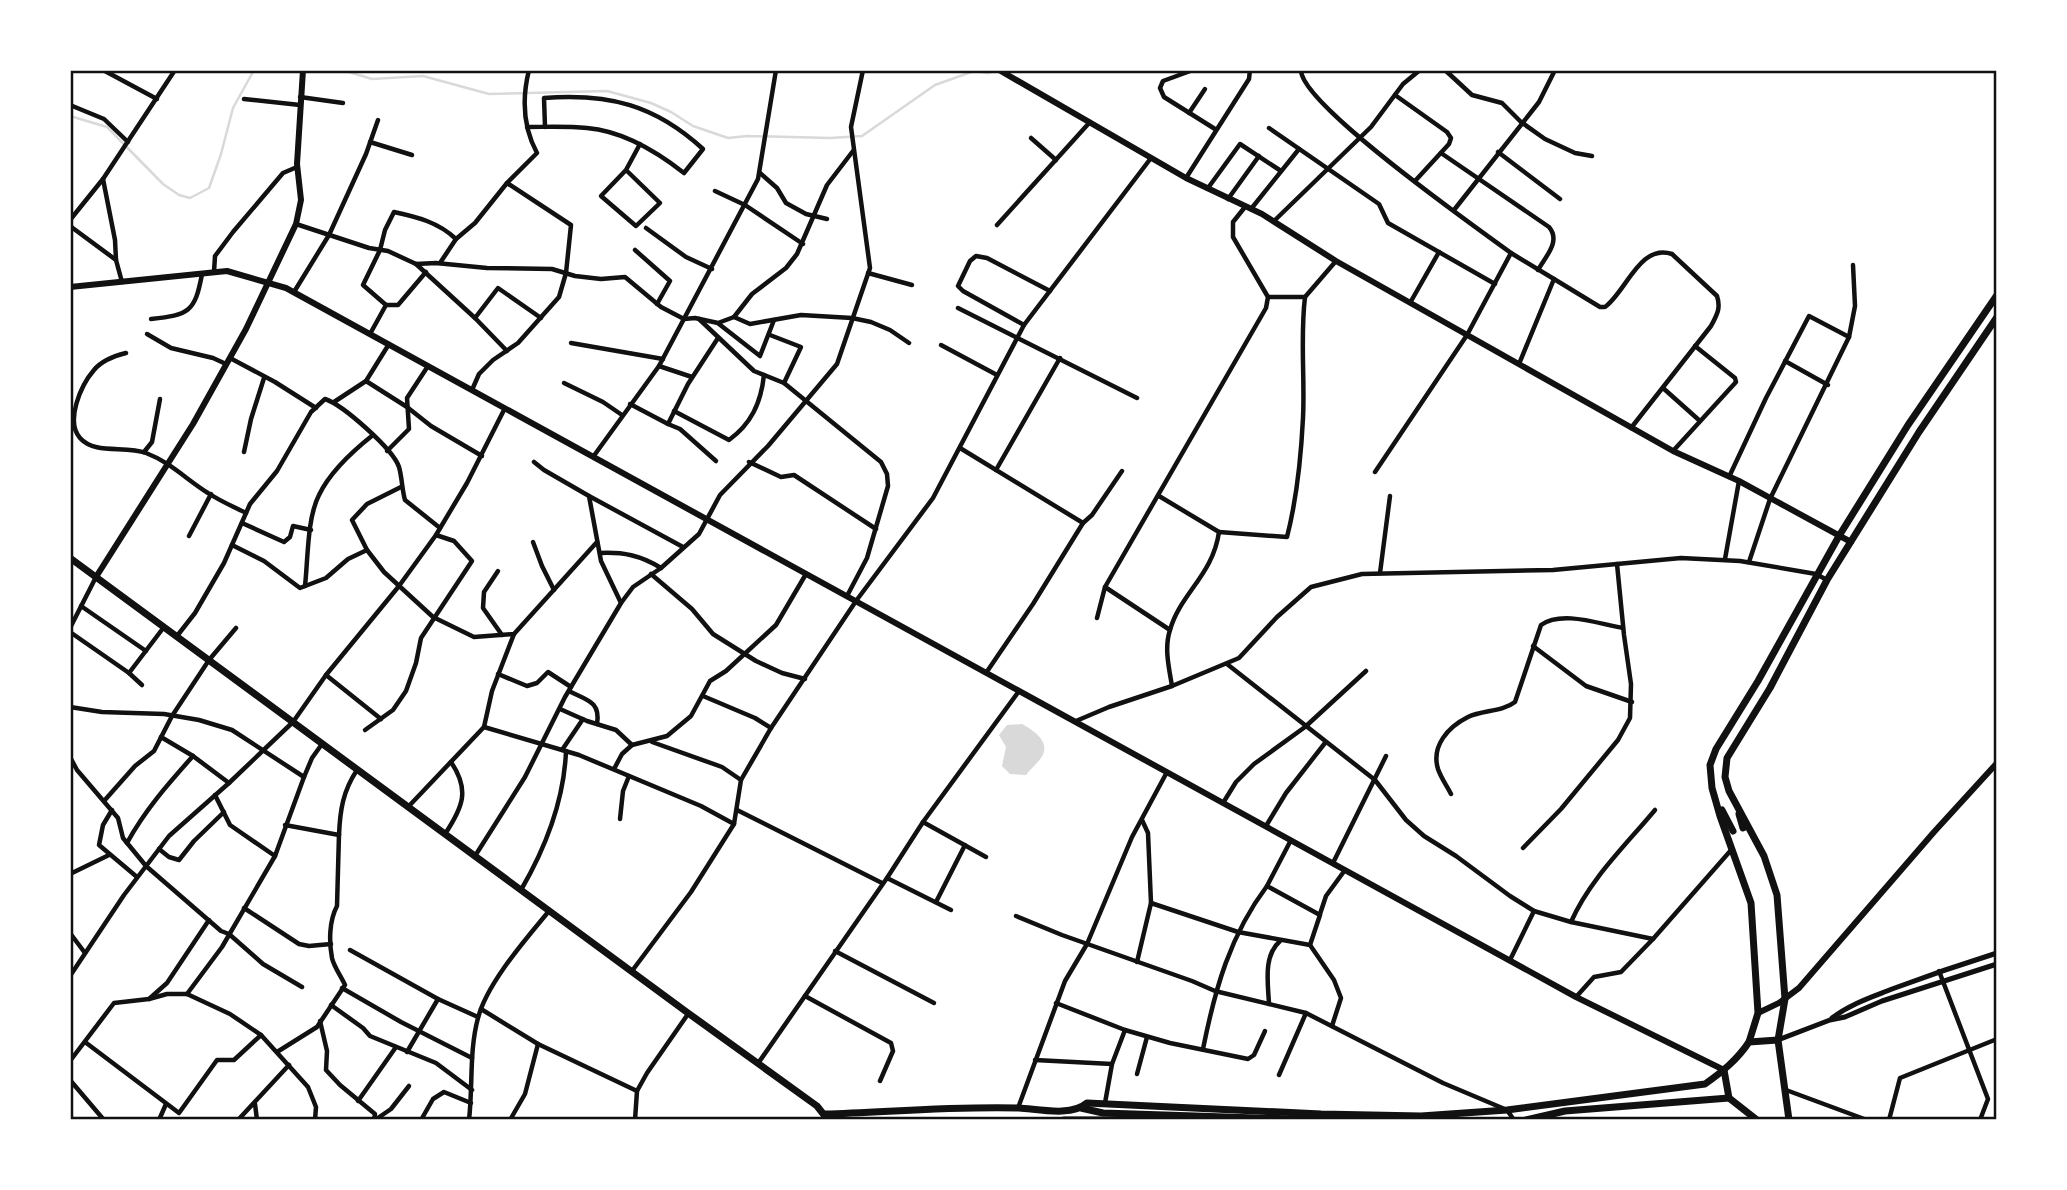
<svg xmlns="http://www.w3.org/2000/svg" width="2067" height="1190" viewBox="0 0 2067 1190" font-family="Figtree,sans-serif">
  <rect width="100%" height="100%" fill="#fff"/>
  <!-- water -->
  <path fill="#d9d9d9" d="M1022,724C1034,731 1052,742 1041,758C1037,764 1030,769 1026,775L1010,774L1002,766L1006,747L999,735L1007,725Z"/>
  <g fill="none" stroke-linecap="round" stroke-linejoin="round">
    <!-- stream -->
    <g stroke="#d9d9d9" stroke-width="2.5">
      <polyline points="342,70 372,79 423,76 489,94 607,91 651,103 671,112 693,126 728,138 747,136 830,138 862,136 935,85 974,71 988,73 997,70"/>
      <polyline points="70,116 107,127 163,184 179,195 190,198 209,188 221,154 233,108 254,70"/>
    </g>
    <!-- minor -->
    <g stroke="#111" stroke-width="4.5">
      <polyline points="103,70 157,99"/>
      <polyline points="1193,70 1163,81 1160,88 1164,97 1215,129"/>
      <path d="M1301,70C1300,104 1477,228 1511,253L1467,335L1375,472"/>
      <polyline points="1445,70 1472,95 1502,103 1521,122 1545,139 1575,153 1592,156"/>
      <polyline points="1395,95 1447,132 1451,138 1449,144 1415,181"/>
      <polyline points="300,97 343,103"/>
      <polyline points="244,99 300,105"/>
      <polyline points="70,105 104,119 128,142"/>
      <polyline points="1189,113 1205,89"/>
      <path d="M527,127C547,127 567,126 587,128C623,131 656,151 684,173L703,149C655,105 609,93 544,98L545,127"/>
      <polyline points="1269,128 1379,204 1388,223 1495,284"/>
      <polyline points="1031,138 1056,160"/>
      <polyline points="370,142 412,155"/>
      <polyline points="853,151 827,185 797,254 786,268 752,294 734,317 750,324 801,315 852,318 871,322 890,330 909,343"/>
      <polyline points="1498,152 1560,199"/>
      <path d="M1441,153L1549,227C1561,241 1546,256 1538,270"/>
      <polyline points="626,170 601,196 636,226 660,203 626,170 640,144"/>
      <polyline points="760,173 777,188 786,203 806,214 827,219"/>
      <polyline points="1186,178 1249,79 1250,70"/>
      <polyline points="103,179 115,240 116,260"/>
      <polyline points="1208,188 1240,144 1281,171"/>
      <polyline points="715,191 745,205 803,244"/>
      <polyline points="1228,199 1259,156"/>
      <polyline points="1251,209 1299,149"/>
      <polyline points="1454,210 1539,102 1555,70"/>
      <polyline points="70,220 103,179 175,70"/>
      <polyline points="1274,221 1371,127 1403,84 1420,70"/>
      <polyline points="296,224 369,248 388,251 416,264 436,263 487,268 552,269 575,276 601,279 625,277 661,307 684,319 695,318 718,323 734,317"/>
      <polyline points="997,225 1090,122"/>
      <polyline points="70,226 116,260 122,282"/>
      <polyline points="646,228 686,257 712,269"/>
      <polyline points="635,250 670,281 657,304"/>
      <polyline points="1511,253 1554,279 1519,364"/>
      <path d="M440,263L456,239L475,223L507,183L537,153C523,127 522,98 529,70"/>
      <polyline points="416,264 475,318 507,351"/>
      <polyline points="214,272 215,256 233,232 283,173 297,167"/>
      <polyline points="868,273 912,285"/>
      <path d="M1554,279L1600,307H1605C1626,292 1640,243 1672,254L1717,296C1721,308 1717,315 1711,326L1631,428"/>
      <polyline points="294,292 329,235 366,154 378,120"/>
      <polyline points="1268,297 1305,297 1336,261"/>
      <polyline points="1410,303 1439,252"/>
      <polyline points="386,305 398,305 426,272"/>
      <polyline points="958,308 1137,398"/>
      <polyline points="475,318 498,288 541,318"/>
      <path d="M151,319C189,315 195,312 202,274"/>
      <polyline points="699,319 754,371 784,383 881,462 887,474 888,486 867,558 847,596"/>
      <polyline points="719,324 760,356 774,320"/>
      <polyline points="1024,325 963,291 958,286 970,261 976,256 987,258 1050,291"/>
      <polyline points="147,334 171,348 213,358 226,364"/>
      <path d="M370,334L386,305L363,285L380,250L385,230L394,212C417,217 438,222 456,239"/>
      <polyline points="770,335 801,347 784,383"/>
      <polyline points="571,343 663,359"/>
      <polyline points="941,345 997,375"/>
      <path d="M126,353C114,356 102,360 94,370C81,385 65,421 80,438C95,455 125,445 146,453C170,462 187,480 208,493C220,501 234,507 246,513"/>
      <polyline points="230,358 275,382 316,408"/>
      <polyline points="1785,361 1828,385"/>
      <polyline points="659,366 692,377"/>
      <polyline points="366,381 407,407 431,426 482,456"/>
      <polyline points="564,383 603,402 622,415"/>
      <polyline points="1663,388 1700,421"/>
      <polyline points="472,390 479,374 493,360 518,343 559,297 566,273 571,225 507,183"/>
      <polyline points="334,402 366,381 389,344"/>
      <polyline points="630,404 668,424 688,384 718,338"/>
      <path d="M674,411L729,440C751,424 761,403 764,375"/>
      <polyline points="668,424 680,429 716,461"/>
      <polyline points="960,448 1083,523"/>
      <polyline points="387,451 409,429 407,398 428,366"/>
      <polyline points="1673,451 1736,382 1735,378 1695,346"/>
      <polyline points="144,452 152,442 160,399"/>
      <polyline points="244,452 251,419 264,378"/>
      <polyline points="593,457 659,366 758,179 776,70"/>
      <polyline points="534,462 544,470 589,496 683,547"/>
      <polyline points="749,462 781,477 794,475 876,529"/>
      <polyline points="996,470 1060,358"/>
      <polyline points="1729,477 1766,398 1809,316 1849,337"/>
      <polyline points="401,487 367,504 352,520 367,550 384,572 433,617 474,637 514,634 597,542"/>
      <path d="M1159,496L1219,532C1213,575 1180,594 1170,630C1164,648 1169,668 1172,686"/>
      <polyline points="242,523 284,542 290,537 293,526 311,530"/>
      <path d="M1219,532L1287,537C1297,498 1301,458 1303,418C1305,377 1300,338 1305,297"/>
      <polyline points="189,536 211,494"/>
      <polyline points="533,542 542,566 554,590"/>
      <polyline points="232,545 264,561 300,588 326,578 348,559 367,550"/>
      <path d="M600,553C623,552 640,555 661,568"/>
      <polyline points="1725,559 1739,481"/>
      <polyline points="1749,562 1770,499 1849,337 1855,306 1853,265"/>
      <polyline points="498,571 484,592 483,608 502,635"/>
      <polyline points="1380,573 1390,496"/>
      <polyline points="651,574 692,609 713,634 756,661 782,673 805,679"/>
      <path d="M305,586C308,560 307,518 319,495C330,472 354,450 373,435"/>
      <polyline points="1105,587 1170,630"/>
      <polyline points="621,603 633,587 661,568 699,534 720,495 768,446 837,364 870,268 851,127 863,70"/>
      <polyline points="81,606 146,651"/>
      <polyline points="1097,618 1105,587 1266,308 1268,297 1233,237 1233,222 1245,207"/>
      <polyline points="70,628 96,577"/>
      <polyline points="70,632 129,673 142,685"/>
      <path d="M177,636L195,613L224,563L250,504L277,471L311,412L325,399C343,405 393,449 399,467C402,477 402,490 405,500L440,528"/>
      <polyline points="1533,646 1586,686 1632,702"/>
      <polyline points="1227,664 1375,780 1406,820 1424,836 1456,856 1510,896 1534,911 1571,922 1653,939"/>
      <polyline points="129,673 164,627"/>
      <polyline points="986,673 1033,604 1083,523 1092,515 1122,471"/>
      <polyline points="498,674 527,686 537,683 548,672 571,687"/>
      <polyline points="326,675 381,719"/>
      <path d="M569,691C586,700 601,701 597,724"/>
      <polyline points="703,696 755,718 771,728"/>
      <polyline points="70,707 102,712 164,714 199,720 232,730 304,777"/>
      <polyline points="560,709 587,721 616,730 632,745"/>
      <polyline points="1076,721 1109,707 1172,686 1239,658 1277,617 1311,587 1362,574 1553,570 1681,558 1740,561 1816,574 1827,580"/>
      <polyline points="484,727 492,691 514,634"/>
      <polyline points="365,730 393,710 406,691 416,663 421,638 472,561 454,541 436,535"/>
      <polyline points="161,737 193,756 229,783"/>
      <polyline points="652,742 722,767 741,780"/>
      <polyline points="562,750 583,719"/>
      <polyline points="70,757 77,770 118,818 123,838 146,866 221,931 229,934 263,964 302,987"/>
      <polyline points="614,769 622,754 632,745 667,736 691,716 710,681 726,671 776,625 806,574"/>
      <path d="M1451,794C1447,786 1441,778 1438,769C1431,746 1448,727 1468,717C1483,710 1502,712 1515,702L1541,625C1562,610 1599,624 1623,628"/>
      <polyline points="215,795 230,825 275,856"/>
      <polyline points="104,801 135,766 154,751 172,716 209,660 236,628"/>
      <polyline points="1223,803 1236,782 1254,764 1305,727 1366,671"/>
      <polyline points="409,806 484,727 579,755 701,806 734,824 691,892 632,971"/>
      <polyline points="112,810 103,825 99,845 137,877"/>
      <polyline points="737,810 882,883"/>
      <polyline points="620,819 623,791 629,776"/>
      <polyline points="1142,820 1148,833 1151,903"/>
      <polyline points="923,822 1019,691"/>
      <polyline points="734,824 741,780 771,728 856,601 933,498 1024,325 1151,158"/>
      <path d="M285,825L339,835C340,810 343,791 357,770"/>
      <polyline points="1266,826 1286,793 1325,743"/>
      <path d="M445,834C463,807 470,790 451,762"/>
      <polyline points="1291,840 1267,886 1320,915 1310,945"/>
      <path d="M127,843C145,810 168,784 193,756"/>
      <polyline points="1523,848 1561,809 1618,740 1630,718 1631,684 1624,635 1617,564"/>
      <polyline points="159,849 169,857 179,860 194,841 224,812"/>
      <polyline points="475,856 525,777 565,697 621,603 601,561 589,496"/>
      <polyline points="1333,863 1386,756"/>
      <polyline points="70,874 109,855"/>
      <polyline points="887,878 951,910"/>
      <path d="M521,890C546,847 564,801 566,751"/>
      <polyline points="936,902 965,845"/>
      <polyline points="244,908 299,944 309,946 331,944"/>
      <polyline points="1320,914 1326,896 1345,870"/>
      <polyline points="1016,916 1062,935 1192,981 1215,991 1306,1013 1443,1083 1507,1110 1514,1120"/>
      <path d="M1571,922C1590,879 1625,846 1655,810"/>
      <polyline points="70,933 85,953"/>
      <polyline points="350,950 438,999 478,1017"/>
      <polyline points="835,951 934,1003"/>
      <polyline points="1510,960 1534,911"/>
      <polyline points="1137,962 1151,903 1238,932 1310,945 1334,980 1341,998 1332,1026"/>
      <polyline points="1939,971 1988,1099 1980,1120"/>
      <polyline points="70,976 124,895 169,836 229,783 293,722 326,675 399,586 436,535 467,483 505,408"/>
      <polyline points="342,988 401,1022 472,1058"/>
      <polyline points="187,994 222,947 275,856 304,777 312,758 322,744"/>
      <polyline points="805,996 891,1043 893,1051 880,1081"/>
      <polyline points="1576,997 1594,977 1621,972 1653,939 1732,849"/>
      <polyline points="149,999 167,994 187,994 230,1014 261,1035 308,1087 316,1107 315,1120"/>
      <polyline points="1056,1003 1125,1030 1112,1064 1105,1103"/>
      <path d="M1269,1004C1268,983 1263,956 1280,941"/>
      <polyline points="331,1005 363,1028 370,1036 436,1063 472,1090"/>
      <polyline points="481,1009 538,1044 637,1091"/>
      <polyline points="320,1021 327,1051 326,1070 340,1085 375,1114 374,1120"/>
      <polyline points="1125,1030 1170,1043 1248,1059 1254,1055 1265,1031"/>
      <polyline points="85,1042 179,1113 217,1060 234,1060 261,1035"/>
      <path d="M1203,1049C1215,989 1230,935 1267,886"/>
      <path d="M277,1052L317,1027L345,985C341,976 334,967 332,958C329,942 329,921 337,906L339,834"/>
      <polyline points="407,1052 438,999"/>
      <polyline points="1035,1060 1112,1064"/>
      <polyline points="70,1061 114,1003 149,999 167,983 209,920"/>
      <polyline points="759,1062 887,878 923,822 986,857"/>
      <polyline points="1137,1074 1147,1037"/>
      <polyline points="1279,1075 1306,1013"/>
      <polyline points="70,1080 104,1120"/>
      <polyline points="1786,1090 1867,1120"/>
      <polyline points="358,1101 396,1047"/>
      <polyline points="255,1104 257,1120"/>
      <polyline points="1018,1108 1065,981 1087,944 1132,837 1167,772"/>
      <polyline points="159,1120 166,1104"/>
      <polyline points="238,1120 289,1065"/>
      <polyline points="375,1120 391,1109 409,1086"/>
      <polyline points="421,1120 433,1099 444,1092 471,1103"/>
      <path d="M469,1120C473,1086 469,1051 478,1018C487,983 526,939 549,911"/>
      <polyline points="510,1120 525,1094 538,1044"/>
      <polyline points="635,1120 637,1091 647,1073 688,1014"/>
      <polyline points="1889,1120 1900,1078 1997,1039"/>
    </g>
    <!-- tertiary -->
    <g stroke="#111" stroke-width="5">
      <path d="M1832,1018C1850,1004 1872,997 1892,989C1927,976 1962,964 1997,953"/>
      <polyline points="1778,1040 1830,1020 1845,1017 1882,1001 1997,964"/>
    </g>
    <!-- secondary -->
    <g stroke="#111" stroke-width="6">
      <polyline points="999,70 1186,178 1262,214 1336,261 1673,451 1739,481 1851,542"/>
      <polyline points="70,287 227,271 286,288 1576,997 1724,1070"/>
      <polyline points="96,577 193,424 246,329 296,224 301,200 297,164 303,70"/>
      <polyline points="1758,1013 1779,1003 1799,988 1934,832 1997,763"/>
    </g>
    <!-- primary -->
    <g stroke="#111" stroke-width="7">
      <polyline points="70,558 688,1013 817,1106 828,1120"/>
      <polyline points="1722,810 1733,831"/>
      <polyline points="1739,814 1743,828"/>
      <polyline points="1778,1040 1785,999 1777,895 1764,856 1729,791 1725,777 1727,758 1770,688 1827,580 1919,432 1997,317"/>
      <polyline points="1749,1042 1758,1013 1751,903 1720,816 1712,788 1710,765 1716,749 1758,681 1839,536 1908,425 1997,295"/>
      <polyline points="1724,1070 1729,1098 1757,1120"/>
      <polyline points="1081,1108 1103,1113 1323,1120"/>
      <path d="M825,1114C889,1112 954,1106 1019,1108C1038,1109 1071,1117 1087,1103L1321,1114L1421,1116L1507,1110L1705,1084C1722,1072 1737,1060 1749,1042L1778,1040L1789,1120"/>
      <polyline points="1064,1120 1135,1120"/>
      <polyline points="1526,1120 1565,1111 1729,1098"/>
    </g>
  </g>
  <!-- border -->
  <rect width="2067" height="1190" fill="none" stroke="#ffffff" stroke-width="144"/>
  <rect x="72" y="72" width="1923" height="1046" fill="none" stroke="#111" stroke-width="2.5"/>
</svg>
